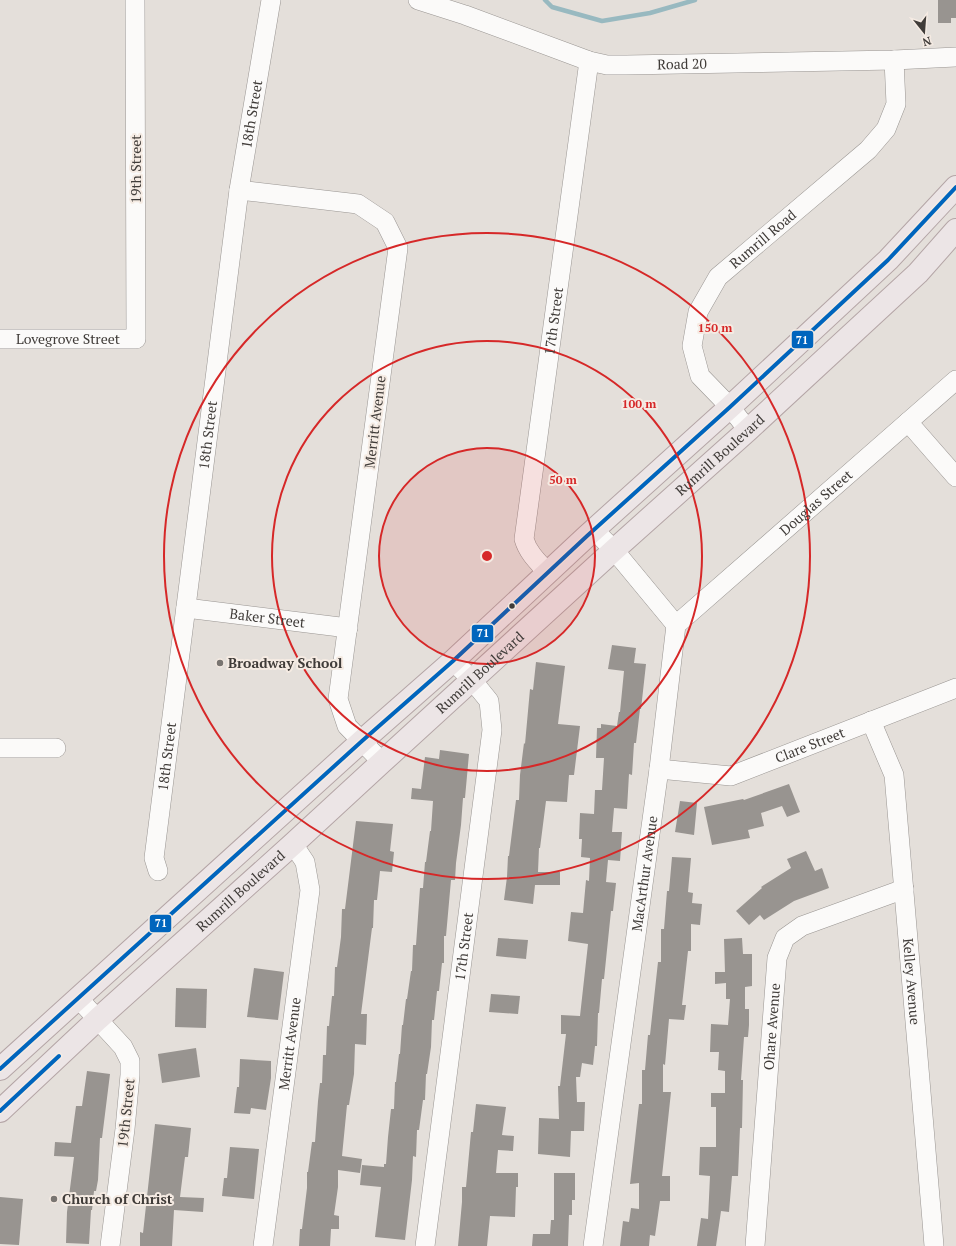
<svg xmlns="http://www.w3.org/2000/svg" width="956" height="1246" viewBox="0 0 956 1246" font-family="'PT Serif',serif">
  <rect width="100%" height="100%" fill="#e4dfda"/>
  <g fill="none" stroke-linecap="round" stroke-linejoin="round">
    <!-- stream -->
    <polyline stroke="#98b9c0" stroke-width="4.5" points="545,0 552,7 602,21 650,13 695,0"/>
  </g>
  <!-- building -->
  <g fill="#989490">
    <polygon points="938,0 956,0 956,18 951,18 951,23 938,23"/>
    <polygon points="612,645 636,648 634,663 646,664 641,709 640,709 636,743 634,743 632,775 629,774 627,809 614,808 612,832 622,832 620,861 608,860 606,882 616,883 613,911 611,911 604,979 602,979 599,1013 598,1013 597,1046 595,1046 593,1065 582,1063 580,1077 576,1077 577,1102 585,1102 584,1131 571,1131 570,1157 538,1154 539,1118 559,1119 558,1086 560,1086 566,1034 561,1034 561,1015 580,1016 588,944 568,941 571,912 583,913 586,880 589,881 590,858 581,857 582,839 579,839 580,813 594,814 595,790 602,790 604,758 596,758 597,728 601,728 601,724 617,726 619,712 620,712 624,671 608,669"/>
    <polygon points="536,662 565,666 558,724 580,726 574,775 569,775 567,802 546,801 540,848 539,848 538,872 560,872 560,885 535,885 533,904 504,900 507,877 508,856 509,856 516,800 519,800 520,775 524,743 525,744 530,689 533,690"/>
    <polygon points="440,750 469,754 465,798 463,798 461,825 456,863 455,880 451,880 446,936 444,936 444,963 442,963 439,991 437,991 434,1020 432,1020 431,1047 427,1074 426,1074 425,1100 423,1100 419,1130 417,1130 416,1157 413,1156 412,1180 405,1240 375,1237 381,1187 360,1185 362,1165 384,1167 384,1164 386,1164 388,1137 391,1109 394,1109 395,1082 396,1082 399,1054 400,1054 402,1025 403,1025 406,999 407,999 411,971 412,971 413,945 416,945 420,888 423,888 425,862 426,862 430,831 431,831 433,801 411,799 412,788 421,789 425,757 439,759"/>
    <polygon points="789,784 800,812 787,817 782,806 761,813 764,826 748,830 750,838 712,845 704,807 743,799 744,800"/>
    <polygon points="680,801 697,803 694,835 675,832"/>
    <polygon points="356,821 393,824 390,851 394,852 392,872 380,871 377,900 374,900 373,928 372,928 361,1014 367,1014 366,1045 355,1044 354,1074 349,1105 347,1105 342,1156 362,1159 360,1173 338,1170 338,1187 334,1215 339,1216 339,1229 331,1229 330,1246 299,1246 300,1229 302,1229 307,1188 307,1172 308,1172 312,1142 315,1142 318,1101 320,1083 322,1083 323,1055 326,1055 327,1026 329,1026 332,996 334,996 335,967 337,967 341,937 342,909 345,909"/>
    <polygon points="806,851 815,871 822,868 829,888 794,901 764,920 760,915 749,925 736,911 762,888 761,887 791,868 787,859"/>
    <polygon points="672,857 691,858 688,892 693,893 692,903 702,904 700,925 691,924 691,951 688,951 682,1005 686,1005 684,1020 669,1019 665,1065 663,1064 663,1092 671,1092 662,1176 670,1176 670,1201 660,1201 655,1236 650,1235 649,1246 620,1246 623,1221 629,1222 631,1208 639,1209 639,1183 630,1184 639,1104 642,1104 642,1070 645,1070 648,1035 650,1035 658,962 661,962 661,929 664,929 667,891 669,891"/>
    <polygon points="498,938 528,940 526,959 496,956"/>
    <polygon points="742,938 743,954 752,954 752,986 745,987 745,1009 749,1009 749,1025 748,1037 744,1037 741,1080 743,1080 742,1128 740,1128 738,1176 732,1176 729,1212 721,1211 716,1246 697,1246 701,1218 708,1219 710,1176 699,1175 700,1147 716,1147 716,1107 711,1107 711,1093 725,1093 725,1071 718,1070 719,1052 710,1052 711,1024 728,1025 730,999 726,999 726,983 715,984 715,972 725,972 724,939"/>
    <polygon points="254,968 284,972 278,1020 247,1017"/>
    <polygon points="176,988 207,989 206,1028 175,1027"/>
    <polygon points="491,994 520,996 518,1014 489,1012"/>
    <polygon points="196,1048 200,1077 162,1083 158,1054"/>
    <polygon points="240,1059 271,1061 271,1078 266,1110 251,1108 250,1114 234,1113 237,1087 239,1087"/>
    <polygon points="87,1071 110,1074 102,1138 100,1138 98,1180 96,1191 94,1191 92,1210 91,1210 89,1244 66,1243 67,1212 74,1157 54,1156 55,1142 71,1143 76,1106 82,1106"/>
    <polygon points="476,1104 506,1107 502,1135 514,1136 513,1151 498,1150 496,1173 518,1173 518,1187 516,1187 515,1217 490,1216 487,1246 458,1246 462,1202 462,1187 466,1187 471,1132 473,1132"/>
    <polygon points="155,1124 191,1128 188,1157 185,1157 180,1197 204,1198 203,1212 174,1210 172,1246 140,1246 140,1232 143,1233"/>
    <polygon points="230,1147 259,1149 254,1199 222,1196 224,1178 227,1178"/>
    <polygon points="554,1173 575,1173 575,1200 572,1200 572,1215 569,1215 568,1246 532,1246 533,1234 550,1234 551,1220 554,1220"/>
    <polygon points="0,1197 23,1199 19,1245 0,1244"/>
  </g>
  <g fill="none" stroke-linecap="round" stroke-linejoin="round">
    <!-- minor casing -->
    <g stroke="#999592" stroke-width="20">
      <g id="minor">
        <path id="s1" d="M418,0L465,15L589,61L607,65H626L894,60L956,57"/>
        <polyline points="239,190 358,204 385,222 398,248 338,699 347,726 382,762"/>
        <path id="s2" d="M0,339H136L135,0"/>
        <polyline points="908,422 956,477"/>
        <path id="s3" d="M748,430L730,407L700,376L692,346L698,312L718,277L868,150L886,129L896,104L894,60"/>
        <path id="s4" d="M548,573C538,562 528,553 524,539L589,61"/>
        <path id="s5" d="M186,608L348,628"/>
        <path id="s6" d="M676,625L956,380"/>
        <path id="s7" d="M871,721L894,775L932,1221L934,1246"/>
        <polyline points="0,748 56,748"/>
        <path id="s8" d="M659,769L731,776L956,688"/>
        <path id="s9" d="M158,871L154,858L239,190L271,0"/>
        <polyline points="78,998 123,1047 130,1061 130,1075 125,1129 110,1246"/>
        <path id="s10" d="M263,1246L310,890L305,862L293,844"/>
        <path id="s11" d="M425,1246L492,730L489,701L472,680L453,661"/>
        <path id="s12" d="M593,1246L659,769L676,625L614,550L594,530"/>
        <path id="s13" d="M755,1246L777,958L785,938L802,926L904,889"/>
      </g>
    </g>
    <!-- major casing -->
    <g stroke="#b4a5a6" stroke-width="24">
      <g id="major">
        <polyline points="0,1069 362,741 453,661 587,536 730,407 888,260 956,187"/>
        <path id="s14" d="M0,1111L98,1019L293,844L382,762L614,550L748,430L918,273L956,230"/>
      </g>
    </g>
    <!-- minor -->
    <use href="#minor" stroke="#fbfaf9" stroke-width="19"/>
    <!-- major -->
    <use href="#major" stroke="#ece5e6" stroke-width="22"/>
    <!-- bus-1 casing -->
    <g stroke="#f5ebe3" stroke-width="7">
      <g id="bus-1">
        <polyline points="0,1069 362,741 453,661 587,536 730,407 888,260 956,187"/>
        <polyline points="0,1111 59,1056"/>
      </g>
    </g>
    <!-- bus-1 -->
    <use href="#bus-1" stroke="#0065bd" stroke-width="4"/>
  </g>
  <!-- distance rings -->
  <circle cx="487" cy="556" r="108" fill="#d62828" fill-opacity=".12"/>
  <g fill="none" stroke="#d62828" stroke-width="2">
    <circle cx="487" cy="556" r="108"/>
    <circle cx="487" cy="556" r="215"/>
    <circle cx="487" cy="556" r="323"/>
  </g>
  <!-- markers -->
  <circle fill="#403c39" stroke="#f5ebe3" stroke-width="1.5" cx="512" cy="606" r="3.5"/>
  <g fill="#797571" stroke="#f5ebe3" stroke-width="1.5">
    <circle cx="220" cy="663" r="4"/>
    <circle cx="54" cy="1199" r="4"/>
  </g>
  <g text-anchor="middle" stroke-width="4" stroke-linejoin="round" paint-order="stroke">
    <!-- street labels -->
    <g font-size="14" fill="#403c39" stroke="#f5ebe3">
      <text dy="5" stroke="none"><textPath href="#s1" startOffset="275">Road 20</textPath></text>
      <text dy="5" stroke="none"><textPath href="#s9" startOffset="764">18th Street</textPath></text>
      <text transform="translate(136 169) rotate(-90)" y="5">19th Street</text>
      <text dy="5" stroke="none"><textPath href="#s3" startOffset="237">Rumrill Road</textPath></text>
      <text dy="5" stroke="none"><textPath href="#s4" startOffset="262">17th Street</textPath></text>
      <text dy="5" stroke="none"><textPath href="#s2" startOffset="68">Lovegrove Street</textPath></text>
      <text transform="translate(375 422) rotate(-83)" y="5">Merritt Avenue</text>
      <text dy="5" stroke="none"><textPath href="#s9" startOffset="440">18th Street</textPath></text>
      <text dy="5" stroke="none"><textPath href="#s14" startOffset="974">Rumrill Boulevard</textPath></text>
      <text dy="5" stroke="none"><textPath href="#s6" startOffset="186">Douglas Street</textPath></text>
      <text dy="5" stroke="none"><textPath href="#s5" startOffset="82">Baker Street</textPath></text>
      <text dy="5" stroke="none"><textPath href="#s14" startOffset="650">Rumrill Boulevard</textPath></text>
      <text dy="5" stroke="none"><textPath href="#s8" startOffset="157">Clare Street</textPath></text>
      <text dy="5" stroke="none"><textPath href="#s9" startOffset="116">18th Street</textPath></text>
      <text dy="5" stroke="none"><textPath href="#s12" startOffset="376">MacArthur Avenue</textPath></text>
      <text dy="5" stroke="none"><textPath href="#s14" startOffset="326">Rumrill Boulevard</textPath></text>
      <text dy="5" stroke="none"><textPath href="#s11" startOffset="302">17th Street</textPath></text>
      <text dy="5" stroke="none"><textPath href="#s7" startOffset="266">Kelley Avenue</textPath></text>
      <text dy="5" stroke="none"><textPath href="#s13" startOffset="220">Ohare Avenue</textPath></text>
      <text dy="5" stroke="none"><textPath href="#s10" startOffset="204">Merritt Avenue</textPath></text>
      <text transform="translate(126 1113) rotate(-84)" y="5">19th Street</text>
    </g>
    <!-- poi labels -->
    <g font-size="14" font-weight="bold" fill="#403c39" stroke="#f5ebe3" text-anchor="start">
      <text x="228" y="668">Broadway School</text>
      <text x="62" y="1204">Church of Christ</text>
    </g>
  </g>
  <circle cx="487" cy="556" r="6" fill="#d62828" stroke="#f5ebe3" stroke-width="2"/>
  <g font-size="12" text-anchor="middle" font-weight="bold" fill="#d62828" stroke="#f5ebe3" stroke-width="4" stroke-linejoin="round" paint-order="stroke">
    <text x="715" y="332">150 m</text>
    <text x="639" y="408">100 m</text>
    <text x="563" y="484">50 m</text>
  </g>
  <g stroke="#f5ebe3" stroke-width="1.5">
    <rect x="791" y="330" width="23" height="19" rx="4" fill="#0065bd"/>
    <rect x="471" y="624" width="23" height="19" rx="4" fill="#0065bd"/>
    <rect x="149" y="914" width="23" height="19" rx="4" fill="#0065bd"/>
  </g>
  <g font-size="11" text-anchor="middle" font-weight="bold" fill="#fff">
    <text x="802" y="344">71</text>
    <text x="483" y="637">71</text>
    <text x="161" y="927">71</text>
  </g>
  <!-- north arrow -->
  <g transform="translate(924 32) rotate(163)" stroke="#f5ebe3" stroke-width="3" paint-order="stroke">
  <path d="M0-3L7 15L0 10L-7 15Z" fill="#403c39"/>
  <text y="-6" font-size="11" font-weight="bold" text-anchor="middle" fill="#403c39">N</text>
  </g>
</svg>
